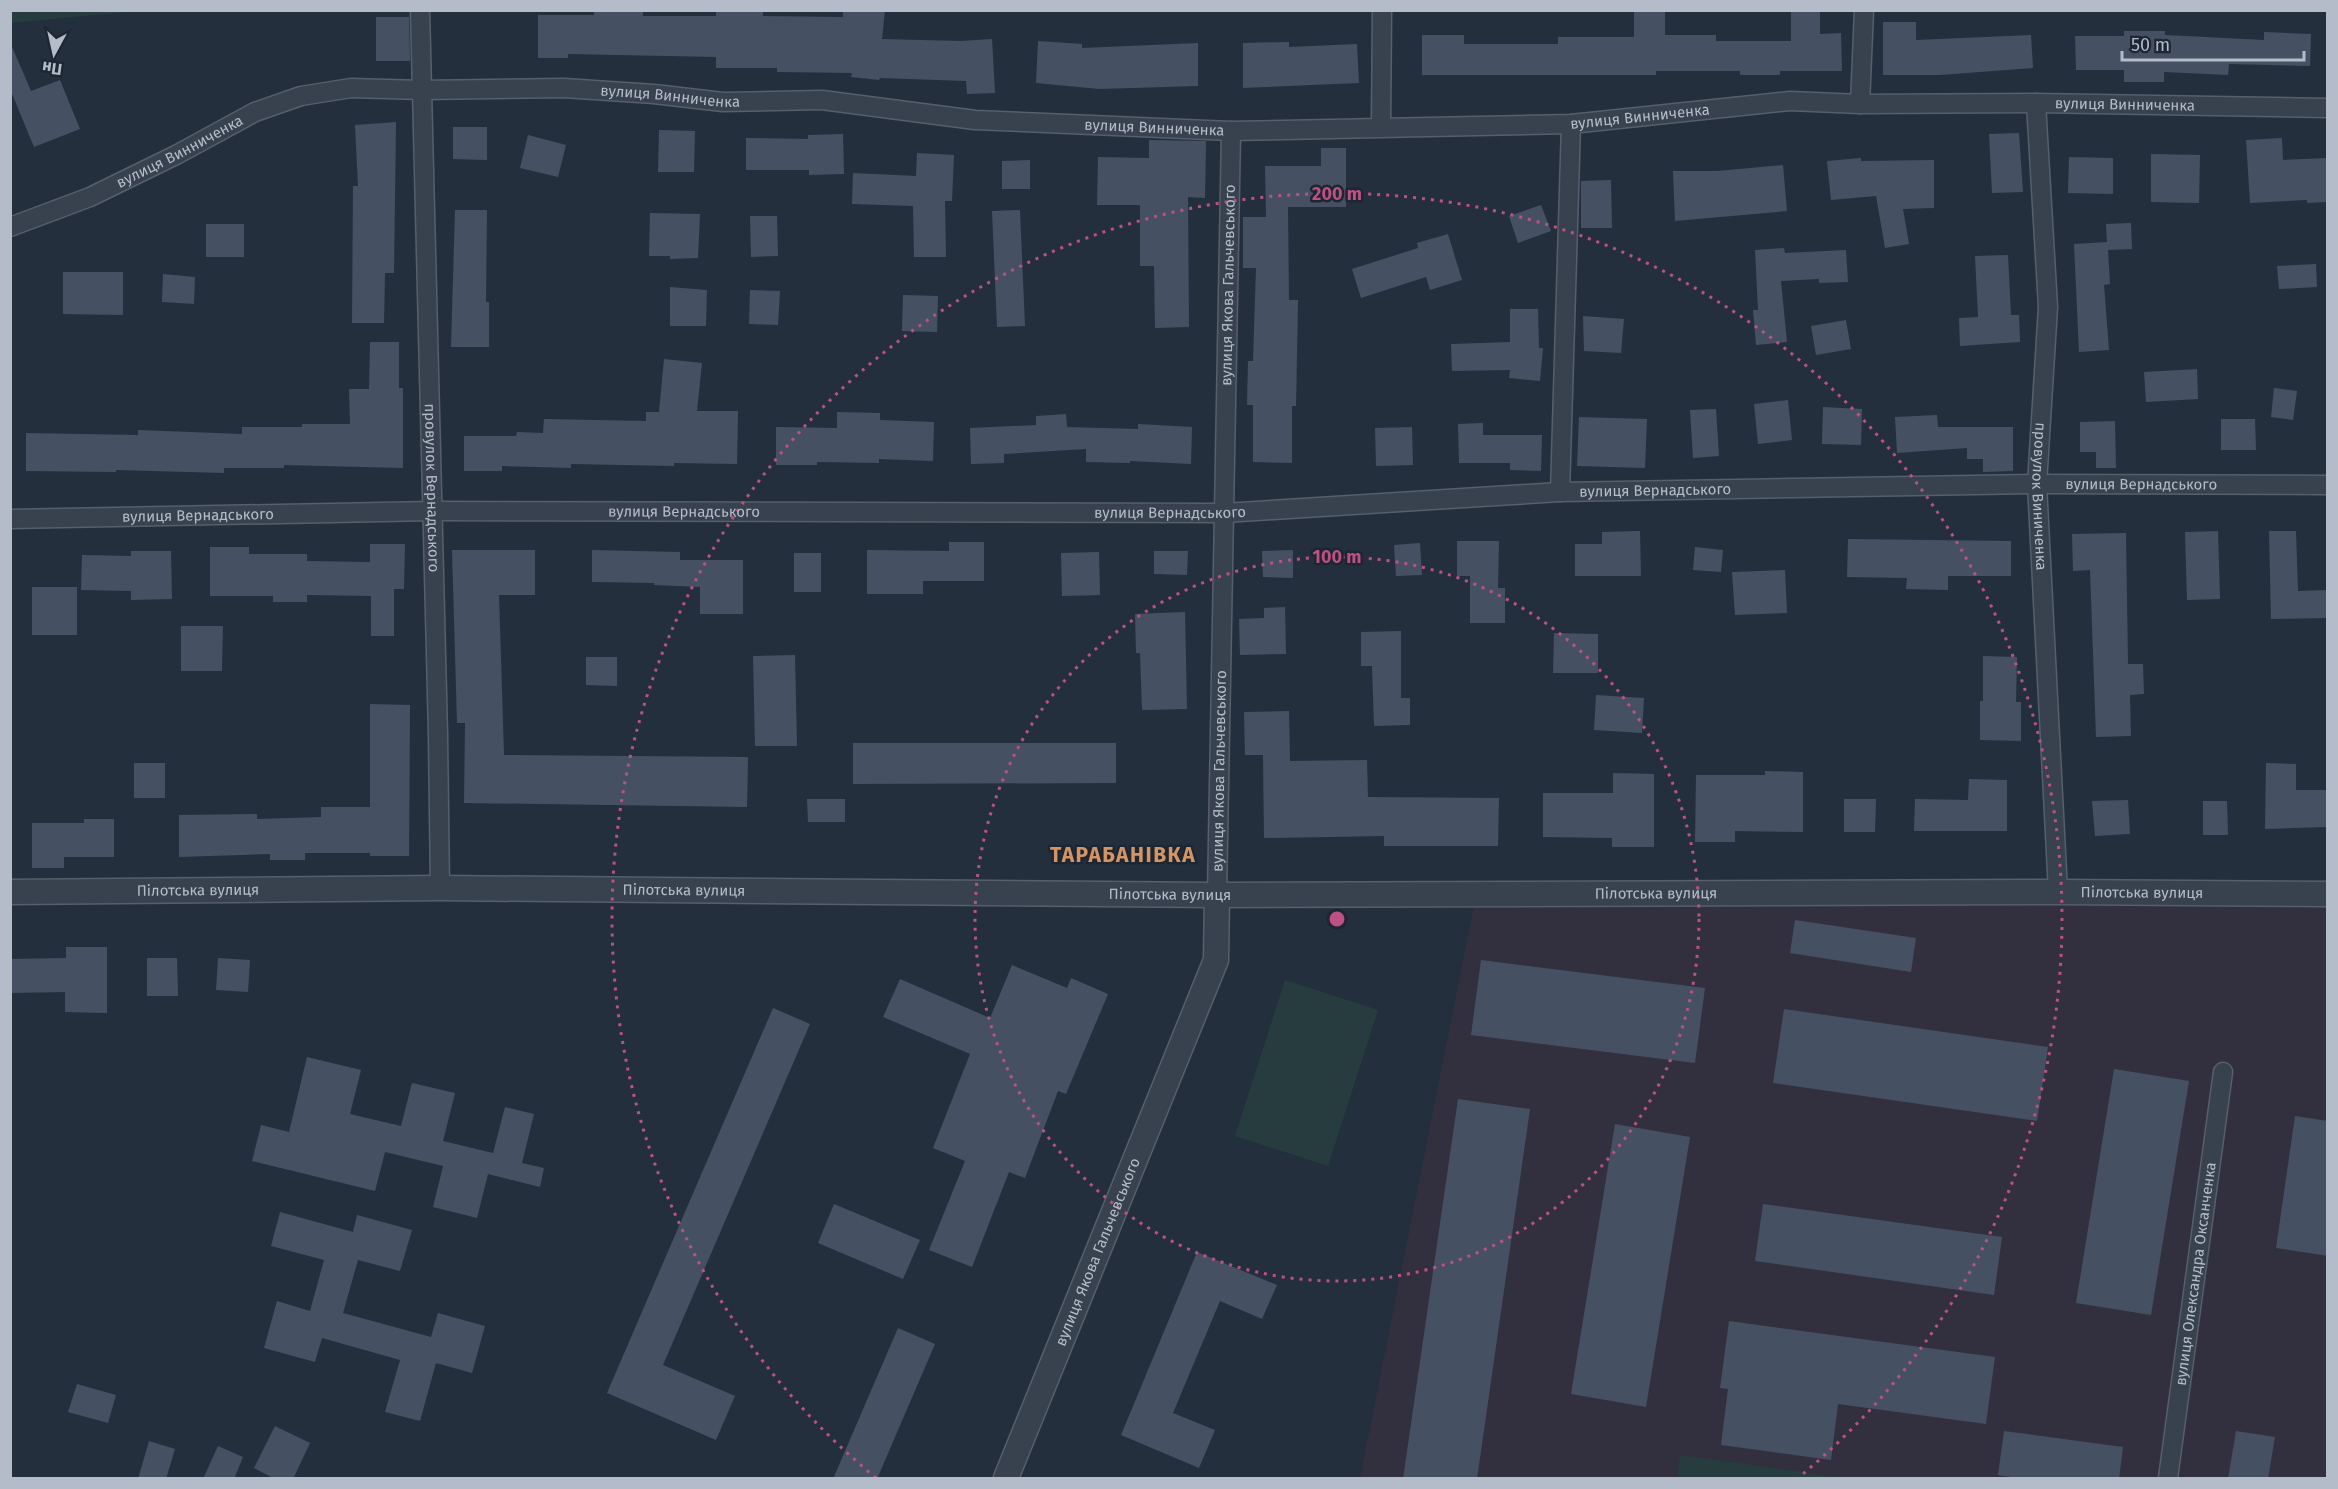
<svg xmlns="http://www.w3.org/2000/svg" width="2338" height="1489" viewBox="0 0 2338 1489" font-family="'Fira Sans',sans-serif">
  <rect width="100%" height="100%" fill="#242f3e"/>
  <!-- medical -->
  <polygon fill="#32303f" points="2327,905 2327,1478 1360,1478 1474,906"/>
  <!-- green -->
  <g fill="#263c3f">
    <polygon points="11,10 138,10 138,11 11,23"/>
    <polygon points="1285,980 1378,1010 1328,1166 1235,1136"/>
    <polygon points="1680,1455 1846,1478 1677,1478"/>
  </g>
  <!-- building -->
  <g fill="#455162">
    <polygon points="594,10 643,10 643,16 716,16 716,10 763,10 763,16 843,17 843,10 885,10 882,39 961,41 992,39 995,93 967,94 966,81 880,78 879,80 851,77 852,73 777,72 777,68 716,68 716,57 568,54 568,58 538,58 538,15 594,15"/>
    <polygon points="1634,10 1665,10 1665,35 1716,35 1716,41 1791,41 1791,10 1820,10 1820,34 1841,33 1842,71 1780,71 1780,75 1740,75 1740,71 1656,71 1656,75 1422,75 1422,35 1464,35 1464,44 1558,44 1558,37 1634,37"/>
    <polygon points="376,17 409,17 410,61 376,61"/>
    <polygon points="1883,22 1916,22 1916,40 2031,35 2033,68 1940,75 1883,75"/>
    <polygon points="2124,31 2165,31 2165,35 2264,40 2264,32 2311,34 2310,66 2229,64 2228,75 2164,72 2164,82 2124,82 2124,70 2076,70 2075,36 2124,36"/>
    <polygon points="1038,41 1082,44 1082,48 1198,43 1198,86 1099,89 1036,83"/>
    <polygon points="10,42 31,91 60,80 80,129 34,147 10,89"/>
    <polygon points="1289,42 1289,47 1357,44 1359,83 1243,88 1243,43"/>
    <polygon points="396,122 394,273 385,273 384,323 352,323 353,186 358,186 355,125"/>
    <polygon points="453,127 487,127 487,160 453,159"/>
    <polygon points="659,130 695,131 694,172 658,172"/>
    <polygon points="2019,133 2023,192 1992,193 1989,134"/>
    <polygon points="843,134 844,174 809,175 809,170 746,170 746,138 808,139 808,135"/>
    <polygon points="528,135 566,145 558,177 520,168"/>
    <polygon points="2282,138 2283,160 2328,158 2328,202 2307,203 2307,200 2250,203 2246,140"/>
    <polygon points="1149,140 1206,141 1205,198 1188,197 1189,327 1155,328 1154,266 1140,266 1140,205 1097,205 1098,157 1149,158"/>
    <polygon points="1321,148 1346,148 1346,207 1288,207 1289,300 1298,300 1296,406 1292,406 1292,463 1253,462 1253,405 1247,405 1248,361 1253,361 1256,268 1243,268 1243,217 1266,217 1265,166 1321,166"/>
    <polygon points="917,153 954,155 952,201 945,201 946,257 914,257 913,206 852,204 853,173 916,176"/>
    <polygon points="2151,154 2200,155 2199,203 2151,202"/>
    <polygon points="2069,157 2113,158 2113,194 2068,193"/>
    <polygon points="1861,158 1861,161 1934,160 1934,208 1903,209 1909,244 1885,248 1876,196 1831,200 1827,161"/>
    <polygon points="1030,160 1030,189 1002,189 1002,161"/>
    <polygon points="1783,165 1787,211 1675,221 1673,171 1717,171"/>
    <polygon points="1611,180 1612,228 1581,228 1581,181"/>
    <polygon points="1541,205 1551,231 1518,243 1509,216"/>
    <polygon points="455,210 487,210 486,302 489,302 489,347 451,347"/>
    <polygon points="1020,210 1025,326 997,327 992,211"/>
    <polygon points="650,213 700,214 698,258 670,259 670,256 649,256"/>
    <polygon points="750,216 777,216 778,256 751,257"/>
    <polygon points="2131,223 2132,249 2108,250 2110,284 2104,285 2109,350 2079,352 2074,244 2107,242 2106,224"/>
    <rect x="206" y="224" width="38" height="33"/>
    <polygon points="1448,234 1462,280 1430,290 1426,277 1361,298 1352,269 1418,248 1417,243"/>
    <polygon points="1784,248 1785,253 1846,250 1848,282 1819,283 1819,279 1781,281 1787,342 1756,345 1753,310 1758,310 1755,250"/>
    <polygon points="2008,255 2011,315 2019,315 2020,342 1960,346 1959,318 1978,317 1975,256"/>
    <polygon points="2316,264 2317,287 2279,289 2277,266"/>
    <polygon points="63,272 123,272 123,315 63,314"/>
    <polygon points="163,274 195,277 194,304 162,302"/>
    <polygon points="670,287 707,290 706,326 670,326"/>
    <polygon points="750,290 780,291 778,325 749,324"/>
    <polygon points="903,295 938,296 937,332 902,331"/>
    <polygon points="1510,309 1538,309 1539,348 1543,348 1540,381 1509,378 1510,370 1452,371 1451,344 1510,342"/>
    <polygon points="1583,316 1624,319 1621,353 1584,351"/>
    <polygon points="1846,320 1851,349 1816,355 1811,326"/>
    <polygon points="370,342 399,342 399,388 403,388 403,468 284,465 284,468 224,468 224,473 116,470 116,472 26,471 26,433 138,435 138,430 242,434 242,427 302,427 302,424 350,424 349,389 369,389"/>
    <polygon points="664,359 702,363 697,411 738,411 737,464 674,463 674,466 571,464 571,468 502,466 502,471 464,471 464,436 516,436 517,432 543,433 544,419 646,421 646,412 659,412"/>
    <polygon points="2197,369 2198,399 2146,402 2144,372"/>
    <polygon points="2274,388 2297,391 2293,420 2271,417"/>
    <polygon points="1788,400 1792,440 1758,444 1754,404"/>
    <polygon points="1823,407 1862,409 1861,445 1822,444"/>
    <polygon points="1716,409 1719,456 1693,458 1690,410"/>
    <polygon points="837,412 880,413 880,420 934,422 933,461 879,459 879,463 817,462 817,465 776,465 776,427 837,428"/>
    <polygon points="1066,414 1067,427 1138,429 1138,424 1192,427 1191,464 1130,461 1130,463 1086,462 1086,449 1004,454 1004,463 971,464 970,428 1036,425 1036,416"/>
    <polygon points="1937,415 1938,427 2013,427 2013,471 1983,472 1983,459 1967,459 1967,448 1897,453 1895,417"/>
    <polygon points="1579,417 1647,419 1645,468 1577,466"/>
    <polygon points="2221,419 2255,419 2256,450 2221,450"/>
    <polygon points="2115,421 2116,468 2096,468 2096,452 2080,452 2080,422"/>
    <polygon points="1483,423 1483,435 1542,435 1541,471 1510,470 1510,463 1459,463 1458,424"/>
    <polygon points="1412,427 1413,465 1376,466 1375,428"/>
    <polygon points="1640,531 1641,576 1575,576 1575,544 1602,544 1602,532"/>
    <polygon points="2218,531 2220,599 2187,600 2185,532"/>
    <polygon points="2269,531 2296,531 2298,591 2328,590 2328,618 2271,619"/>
    <polygon points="2126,533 2128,664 2143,664 2144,694 2130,695 2131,736 2096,737 2090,570 2073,571 2072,534"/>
    <polygon points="1848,539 2011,541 2011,576 1948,576 1948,590 1906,589 1907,578 1847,577"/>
    <polygon points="1457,541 1499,541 1498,588 1505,588 1505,623 1470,623 1470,576 1457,576"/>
    <polygon points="949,542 984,542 984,581 923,581 923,594 867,594 867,550 949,551"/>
    <polygon points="1420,543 1422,575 1396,576 1394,545"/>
    <polygon points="370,544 405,544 404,589 394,589 394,636 371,636 371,596 307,595 307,602 273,602 273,596 210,596 210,547 249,547 249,554 307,554 307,561 370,562"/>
    <polygon points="1695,547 1723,550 1721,572 1693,570"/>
    <polygon points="452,550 535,550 535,595 499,595 504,755 748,757 747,807 464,803 465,723 457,723"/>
    <polygon points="592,550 680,552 680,560 743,560 743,614 700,614 700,587 654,585 654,583 592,582"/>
    <polygon points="1293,550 1293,578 1263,577 1262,551"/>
    <polygon points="131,551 171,551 172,599 131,600 131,591 81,590 82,555 131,556"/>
    <polygon points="1154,551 1188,551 1187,575 1154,574"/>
    <polygon points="1099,552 1100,595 1062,596 1061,553"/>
    <rect x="794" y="553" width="27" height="39"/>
    <polygon points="1785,570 1787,613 1735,615 1732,572"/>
    <rect x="32" y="587" width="45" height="48"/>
    <polygon points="1285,607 1286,654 1240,655 1239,619 1264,618 1264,608"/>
    <polygon points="1185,612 1187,709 1142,710 1140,653 1136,653 1135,614"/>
    <polygon points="181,626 223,626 222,671 181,671"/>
    <polygon points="1401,631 1401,698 1410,698 1410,725 1374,726 1372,666 1361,666 1361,632"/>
    <polygon points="1554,633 1598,634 1598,673 1553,673"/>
    <polygon points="795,655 797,746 755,746 753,656"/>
    <polygon points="1983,656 2017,657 2016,702 2021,702 2021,741 1980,740 1980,701 1983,701"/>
    <polygon points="586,657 617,657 617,686 586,685"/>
    <polygon points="1596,695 1644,698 1642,733 1594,730"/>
    <polygon points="370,704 410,705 409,856 370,856 370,853 305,853 305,860 270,860 270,854 179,857 179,815 257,814 257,819 321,817 321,807 370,807"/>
    <polygon points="1289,711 1290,761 1367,760 1368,797 1499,798 1498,846 1384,846 1384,836 1264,838 1263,755 1245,755 1244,712"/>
    <polygon points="853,743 1116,743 1116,783 853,784"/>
    <rect x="134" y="763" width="31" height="35"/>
    <polygon points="2266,763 2296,764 2296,790 2328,790 2328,827 2265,829"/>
    <polygon points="1765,771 1803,772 1803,832 1735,831 1735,842 1695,842 1696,775 1765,775"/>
    <polygon points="1613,773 1654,774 1654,847 1612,847 1612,838 1543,837 1543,793 1613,793"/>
    <polygon points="1969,779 2007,780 2007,831 1914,831 1915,799 1968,800"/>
    <polygon points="807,799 845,799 845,822 808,822"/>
    <polygon points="1844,799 1876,799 1875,832 1844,832"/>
    <polygon points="2128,800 2130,834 2095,836 2092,801"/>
    <polygon points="2203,801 2227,801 2228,835 2203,835"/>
    <polygon points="84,819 114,819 114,857 64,857 64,868 32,868 32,823 84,823"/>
    <polygon points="1795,920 1916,938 1911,972 1790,953"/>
    <polygon points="66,947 107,947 107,1013 65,1012 65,992 10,993 10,959 66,958"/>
    <polygon points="147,958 177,958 178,996 147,996"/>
    <polygon points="218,958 250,960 248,992 216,990"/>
    <polygon points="1481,960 1705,988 1695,1063 1471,1035"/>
    <polygon points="1012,965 1067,988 1071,978 1108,994 1066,1094 1058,1091 1025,1178 1009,1172 972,1267 929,1250 965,1161 933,1148 970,1054 883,1017 900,979 990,1018"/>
    <polygon points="773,1008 810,1024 663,1365 735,1396 716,1440 607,1393"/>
    <polygon points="1784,1009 2048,1047 2037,1121 1773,1083"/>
    <polygon points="307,1057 361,1070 350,1114 401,1126 412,1083 455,1093 443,1141 493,1153 505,1107 534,1114 522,1163 544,1168 540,1187 488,1174 477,1218 433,1207 443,1166 385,1152 375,1191 252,1161 261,1125 289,1132"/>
    <polygon points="2114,1069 2189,1081 2151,1315 2076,1303"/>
    <polygon points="1458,1099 1530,1109 1477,1479 1403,1479"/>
    <polygon points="2295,1116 2328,1121 2328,1256 2276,1248"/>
    <polygon points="1615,1124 1690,1137 1646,1407 1571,1394"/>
    <polygon points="834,1204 920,1240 903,1279 818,1243"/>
    <polygon points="1763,1204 2002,1237 1994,1295 1755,1261"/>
    <polygon points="280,1212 353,1232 357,1215 412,1230 400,1271 358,1260 343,1313 431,1337 438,1313 485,1326 472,1373 436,1363 420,1421 385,1412 400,1360 322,1338 315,1362 264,1348 277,1301 310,1311 324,1260 271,1246"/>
    <polygon points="1197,1252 1277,1285 1262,1319 1220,1301 1173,1413 1215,1430 1199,1468 1121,1435"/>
    <polygon points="1729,1321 1995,1357 1986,1424 1838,1404 1831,1460 1721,1445 1728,1389 1720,1388"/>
    <polygon points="898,1328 935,1344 877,1479 833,1479"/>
    <polygon points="77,1384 116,1395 108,1423 68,1412"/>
    <polygon points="275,1426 310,1443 293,1479 275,1479 254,1468"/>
    <polygon points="2004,1431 2123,1447 2119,1479 2024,1479 1998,1475"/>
    <polygon points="2236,1431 2275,1437 2268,1479 2228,1479"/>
    <polygon points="149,1441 175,1449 166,1479 138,1479"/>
    <polygon points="218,1446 243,1457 234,1479 203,1479"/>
  </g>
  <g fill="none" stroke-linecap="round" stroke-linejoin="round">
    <!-- minor casing -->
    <g stroke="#565f6c" stroke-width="21">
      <g id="minor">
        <path id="s1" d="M420,10L438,735L440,888"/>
        <path id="s2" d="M2036,103L2048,307L2037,484L2058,892"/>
        <polyline points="1860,104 1864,10"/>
        <polyline points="1381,127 1382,10"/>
        <path id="s3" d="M10,227L90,197L176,155L255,112L301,96L351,88L422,90L564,88L654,94L723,102L822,100L975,120L1231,131L1571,124L1790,101L1860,104L2036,103L2328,108"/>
        <polyline points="1560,492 1571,124"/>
        <path id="s4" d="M10,519L433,511L1224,513L1560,492L2037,484L2328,485"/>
        <path id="s5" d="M1217,895L1231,131"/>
        <path id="s6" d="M2168,1478L2223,1072"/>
      </g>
    </g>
    <!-- tertiary casing -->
    <g stroke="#565f6c" stroke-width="27">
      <g id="tertiary">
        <path id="s7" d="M10,892L440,888L1217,895L2058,892L2328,894"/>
        <path id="s8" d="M1006,1478L1216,960L1217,895"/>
      </g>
    </g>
    <!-- minor -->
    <use href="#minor" stroke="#38414e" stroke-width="18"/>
    <!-- tertiary -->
    <use href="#tertiary" stroke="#38414e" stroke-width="24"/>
  </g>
  <!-- distance rings -->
  <g fill="none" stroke="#bd5182" stroke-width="3" stroke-dasharray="3 6">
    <circle cx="1337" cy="919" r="362"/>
    <path d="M876 1478A725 725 0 1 1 1798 1478"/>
  </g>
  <g text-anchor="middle" stroke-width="5" stroke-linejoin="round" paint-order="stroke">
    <!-- street labels -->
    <g font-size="15" fill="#b4bcc9" stroke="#1d2633">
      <text dy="5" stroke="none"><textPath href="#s3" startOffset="690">вулиця Винниченка</textPath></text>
      <text dy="5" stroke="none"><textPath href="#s3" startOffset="2148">вулиця Винниченка</textPath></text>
      <text dy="5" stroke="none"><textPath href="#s3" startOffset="1662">вулиця Винниченка</textPath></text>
      <text dy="5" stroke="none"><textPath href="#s3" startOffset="1176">вулиця Винниченка</textPath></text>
      <text dy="5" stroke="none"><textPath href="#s3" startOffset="186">вулиця Винниченка</textPath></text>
      <text dy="5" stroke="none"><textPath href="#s5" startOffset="610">вулиця Якова Гальчевського</textPath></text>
      <text dy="5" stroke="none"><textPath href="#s4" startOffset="2132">вулиця Вернадського</textPath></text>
      <text dy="5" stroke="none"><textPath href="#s1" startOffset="478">провулок Вернадського</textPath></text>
      <text dy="5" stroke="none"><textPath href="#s4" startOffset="1646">вулиця Вернадського</textPath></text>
      <text dy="5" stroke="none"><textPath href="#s2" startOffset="394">провулок Виниченка</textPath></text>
      <text dy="5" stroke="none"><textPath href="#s4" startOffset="674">вулиця Вернадського</textPath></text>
      <text dy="5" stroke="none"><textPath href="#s4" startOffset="1160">вулиця Вернадського</textPath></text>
      <text dy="5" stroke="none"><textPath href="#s4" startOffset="188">вулиця Вернадського</textPath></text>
      <text dy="5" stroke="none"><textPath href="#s5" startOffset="124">вулиця Якова Гальчевського</textPath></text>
      <text dy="5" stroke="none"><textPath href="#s7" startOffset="188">Пілотська вулиця</textPath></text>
      <text dy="5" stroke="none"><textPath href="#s7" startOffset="674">Пілотська вулиця</textPath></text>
      <text dy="5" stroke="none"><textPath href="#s7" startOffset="1646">Пілотська вулиця</textPath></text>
      <text dy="5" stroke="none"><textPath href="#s7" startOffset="2132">Пілотська вулиця</textPath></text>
      <text dy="5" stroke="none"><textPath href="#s7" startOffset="1160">Пілотська вулиця</textPath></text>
      <text dy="5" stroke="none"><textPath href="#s8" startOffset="244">вулиця Якова Гальчевського</textPath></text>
      <text dy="5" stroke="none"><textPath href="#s6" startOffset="206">вулиця Олександра Оксанченка</textPath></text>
    </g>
    <!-- district labels -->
    <g font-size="21" font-weight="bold" letter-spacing="1.5" fill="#d59563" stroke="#1d2633">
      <text x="1123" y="862">ТАРАБАНІВКА</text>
    </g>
  </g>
  <circle cx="1337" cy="919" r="9" fill="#bd5182" stroke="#1d2633" stroke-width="3"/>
  <g font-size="18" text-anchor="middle" font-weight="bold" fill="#bd5182" stroke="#1d2633" stroke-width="5" stroke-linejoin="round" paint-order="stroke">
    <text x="1337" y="200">200 m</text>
    <text x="1337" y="563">100 m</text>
  </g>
  <!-- border -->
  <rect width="2338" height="1489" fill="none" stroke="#b4bcc9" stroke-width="24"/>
  <!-- north arrow -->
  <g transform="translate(54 54) rotate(188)" stroke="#1d2633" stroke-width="4.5" paint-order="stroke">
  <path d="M0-4.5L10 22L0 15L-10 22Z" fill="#b4bcc9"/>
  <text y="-9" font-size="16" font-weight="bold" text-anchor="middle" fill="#b4bcc9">Пн</text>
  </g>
  <!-- scale -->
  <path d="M2122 51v9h182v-9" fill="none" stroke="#b4bcc9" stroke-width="3"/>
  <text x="2131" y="51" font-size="18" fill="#b4bcc9" stroke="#1d2633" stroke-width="4.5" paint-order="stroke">50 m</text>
</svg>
